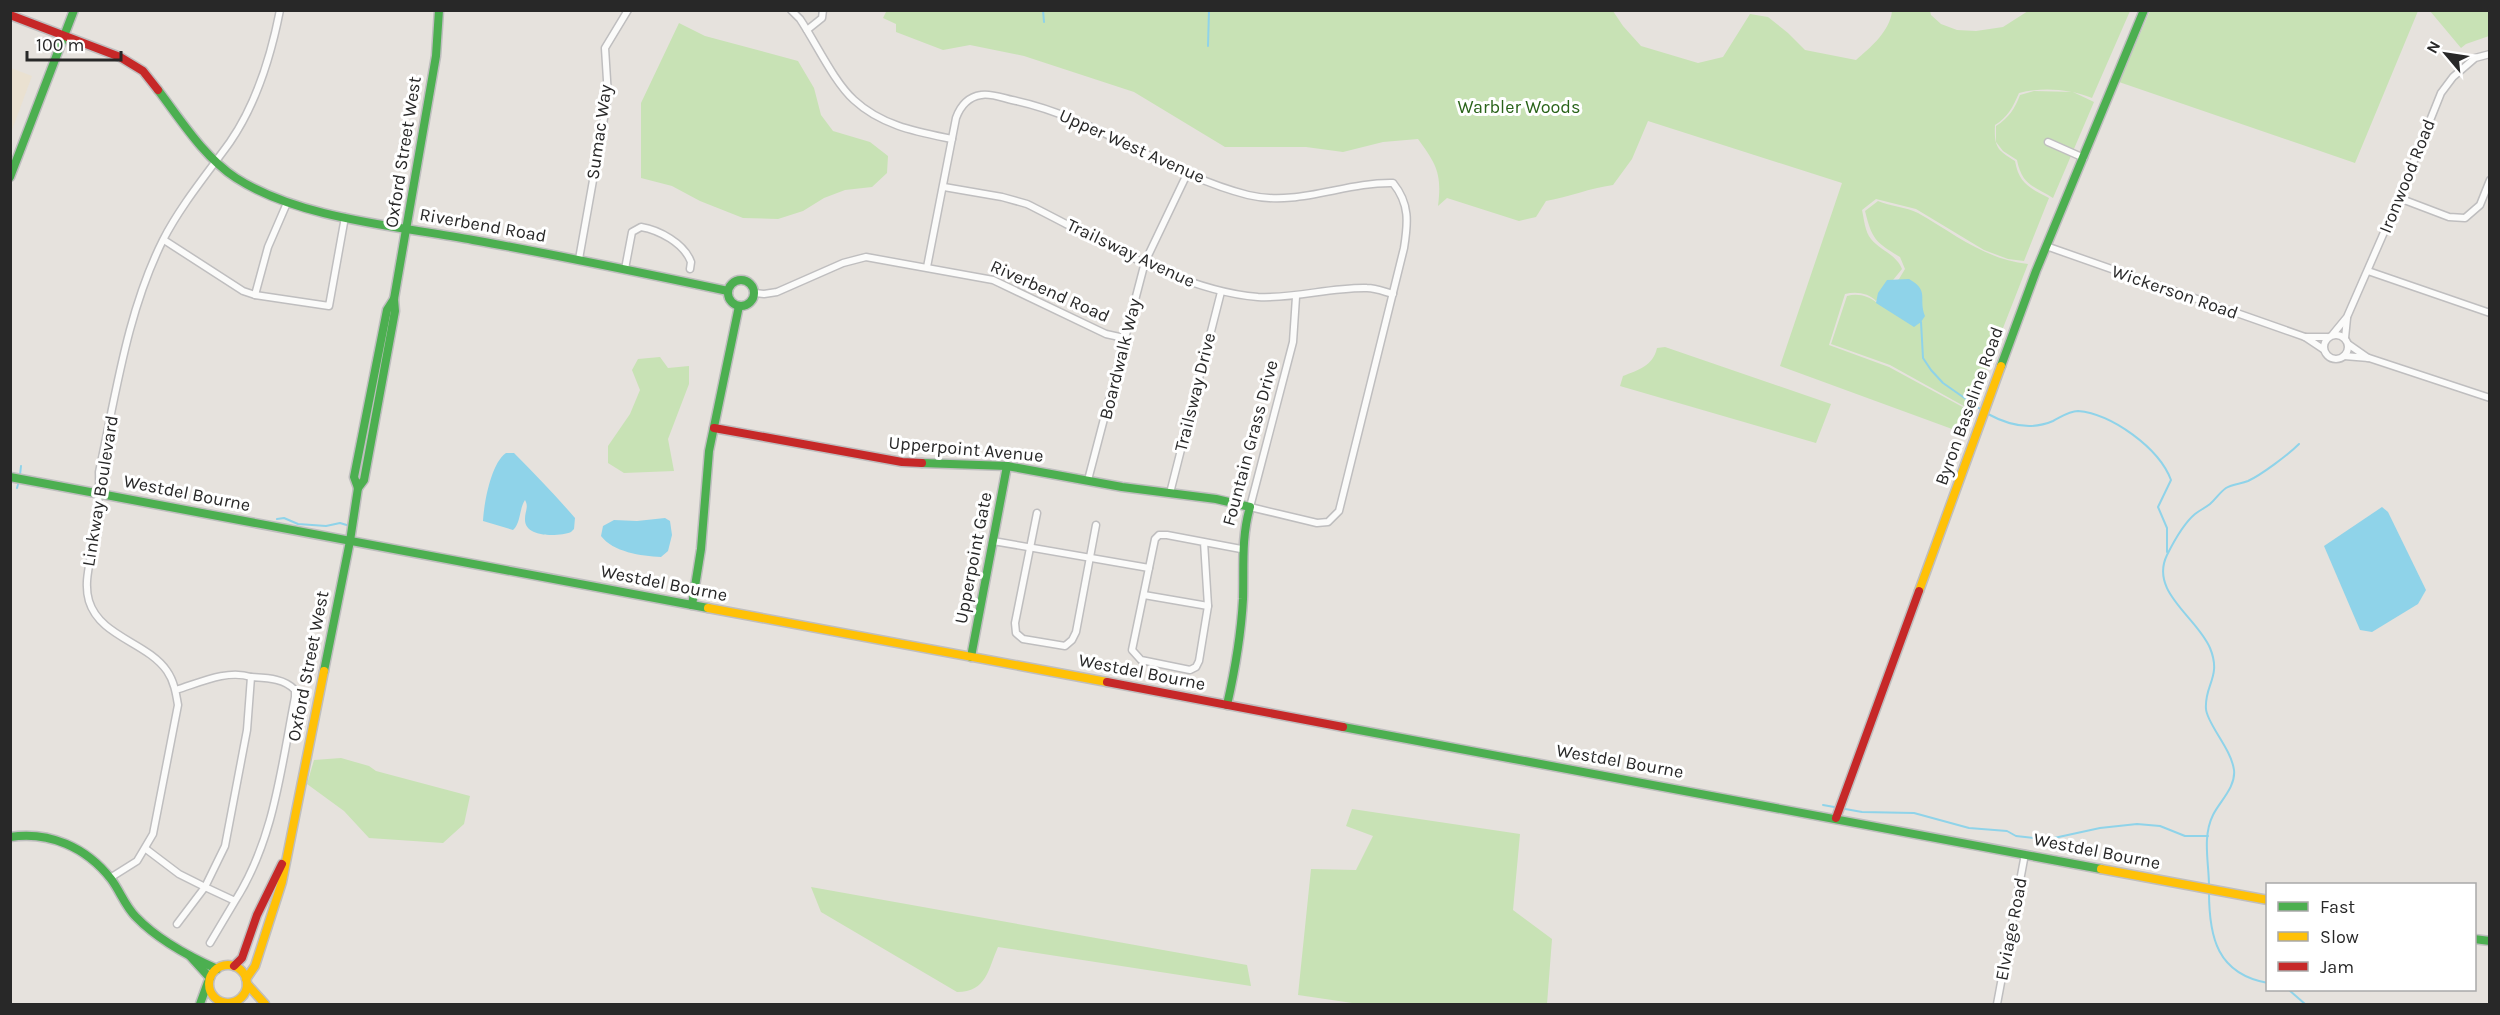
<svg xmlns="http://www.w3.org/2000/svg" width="2500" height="1015" viewBox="0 0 2500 1015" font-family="Karla,sans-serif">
  <rect width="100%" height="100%" fill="#e6e2dd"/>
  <!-- education -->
  <polygon fill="#eae1d1" points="11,68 32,76 11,133 10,68"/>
  <!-- green -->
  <g fill="#c8e2b5">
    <path d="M887,10L1613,11L1623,26L1641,46L1698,63L1723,57L1750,14L1768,17L1788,33L1805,50L1856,60C1871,47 1890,31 1892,11H1930L1931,15L1941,24L1957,30L1976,31L2003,27L2028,11H2130L2092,98C2069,89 2043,87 2019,93C2013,107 2008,117 1995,125C1994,147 1997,150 2015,161C2019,184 2030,188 2049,198L2024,261L2008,259L1984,250L1916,209L1876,199L1862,210C1864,219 1865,232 1871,239C1881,251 1896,254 1902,269L1876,301C1869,293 1856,291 1845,294L1829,345L1889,367L1970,411L1963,433L1780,366L1842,183L1648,121L1632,159L1613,185C1590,188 1569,197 1546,201L1536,217L1519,221L1447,198L1438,206C1442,174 1437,165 1418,139L1383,142L1343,152L1306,147H1225L1134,92L1024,56L970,45L943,50L896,32V24L883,18Z"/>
    <polygon points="2150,11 2150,10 2418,11 2355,163 2119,82"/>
    <polygon points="2430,11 2489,11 2489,36 2466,44 2461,48"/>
    <polygon points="679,23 705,36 798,61 814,88 821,115 833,131 870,142 888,156 887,173 872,187 845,190 824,198 803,211 778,219 743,218 700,201 672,186 641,178 641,103"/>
    <path d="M2034,91L2073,92L2094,102L2053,198C2033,186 2022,185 2017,160L2003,151L1996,142V126C2009,118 2015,108 2020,95Z"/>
    <path d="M1878,201C1890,206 1906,207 1918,213C1955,234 1984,259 2028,264L1971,410L1890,365L1831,344L1847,296C1858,293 1869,296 1877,303L1899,279L1905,269L1900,257C1875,242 1872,239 1865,211Z"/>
    <path d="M1665,347L1831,404L1816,443L1620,386L1623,376C1638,370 1653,366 1657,348Z"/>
    <polygon points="660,357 668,368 689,366 689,384 668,439 674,471 624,473 608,463 608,446 630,414 640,390 632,370 638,359"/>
    <polygon points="341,758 369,766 376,771 470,796 464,824 443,843 369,838 344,811 307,784 314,760"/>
    <polygon points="1352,809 1520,834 1513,910 1552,939 1547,1004 1359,1004 1298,995 1311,869 1356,870 1373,836 1346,826"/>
    <path d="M811,887L1247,965L1251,986L998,947C988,969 987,992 957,992L821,912Z"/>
  </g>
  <!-- water -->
  <g fill="#8fd3e9">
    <path d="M1909,279C1930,291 1918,298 1925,316L1921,322L1914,327L1876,303L1878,293L1887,280Z"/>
    <path d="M506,453H514C535,474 556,496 575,518L574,529L571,532C559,537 524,538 525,519C525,511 529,507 525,500C519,509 521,523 513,530L483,521C484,503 491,463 506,453Z"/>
    <polygon points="2382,507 2388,512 2426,590 2418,604 2372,632 2360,630 2324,546"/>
    <path d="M665,518L670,521L672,535L668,551L661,557C641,556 613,552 601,536L603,526L614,520L637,521Z"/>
  </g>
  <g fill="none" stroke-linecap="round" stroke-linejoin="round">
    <!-- stream -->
    <g stroke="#8fd3e9" stroke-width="2">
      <polyline points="1043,10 1044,22"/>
      <polyline points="1208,46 1209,10"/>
      <polyline points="1921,322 1923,358 1931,370 1943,383 1983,411"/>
      <path d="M1988,414C2008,425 2030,431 2053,421C2061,417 2069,411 2078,411C2112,414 2159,448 2171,480L2158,507L2167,528V552"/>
      <polyline points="20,475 21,466"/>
      <polyline points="17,488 19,481"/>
      <polyline points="277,519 284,518 298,524 326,526 340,523 350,526"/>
      <polyline points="1823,805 1862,812 1914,813 1969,828 2007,831 2016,836 2035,838 2054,838 2100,828 2137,824 2160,826 2185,836 2208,836"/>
      <path d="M2209,886C2209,863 2202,837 2213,815C2220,801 2236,787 2234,770C2231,748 2207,724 2206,709C2204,685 2222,677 2210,648C2197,617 2149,592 2167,555C2174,541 2183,524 2195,514C2200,510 2205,508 2210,504C2216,499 2219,493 2226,488C2233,484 2241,484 2248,481C2261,475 2288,455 2299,444"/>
      <path d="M2209,892C2209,937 2217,974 2268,983"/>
      <polyline points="2289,990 2305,1004"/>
    </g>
    <!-- street casing -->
    <g stroke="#bfbebf" stroke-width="9">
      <g id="street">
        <path d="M791,10L800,19C816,43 834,82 854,100C882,126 918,132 952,139"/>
        <polyline points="807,30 822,18 823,10"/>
        <polyline points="2048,142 2084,158"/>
        <path d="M944,187L1002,197L1027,204C1096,238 1181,291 1258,297C1295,299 1330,287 1367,288C1376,288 1385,292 1393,294"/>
        <polyline points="2399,198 2449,217 2465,218 2480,205 2490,180"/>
        <polyline points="287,203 268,247 255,295 329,306 345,217"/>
        <polyline points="164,240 243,291 255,295"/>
        <polyline points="2046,246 2305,337 2323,349"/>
        <polyline points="579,259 608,96 605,48 628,10"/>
        <path d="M927,267L956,118C960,107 968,97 981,95C990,93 1003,98 1012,100C1096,117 1165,174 1248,195C1298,207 1344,182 1393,183C1410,204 1408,223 1404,248L1339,511L1328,522L1317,523L1250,507L1293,342L1296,297"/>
        <path d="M625,269L632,232L641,227C659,230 684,243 691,262L690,269"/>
        <polyline points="2368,271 2490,313"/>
        <polyline points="755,293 764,294 777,292 843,263 866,257 993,280 1106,334 1124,338"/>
        <polyline points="2333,334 2347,317 2399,198 2441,93 2453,77 2475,58 2490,54"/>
        <circle cx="2336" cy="347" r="12"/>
        <polyline points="2305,337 2327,337"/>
        <polyline points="2345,338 2347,318"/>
        <polyline points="2348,344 2368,358"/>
        <polyline points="2344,356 2369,358 2490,398"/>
        <polyline points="1088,480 1145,262 1187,174"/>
        <polyline points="1170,493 1221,292"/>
        <polyline points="1037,513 1015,623 1016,633 1023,639 1065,646 1072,640 1076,632 1096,525"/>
        <polyline points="993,541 1149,568"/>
        <polyline points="1204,542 1208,606 1199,661 1196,667 1190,670 1141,660 1132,650 1155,539 1159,535 1167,535 1241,549"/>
        <polyline points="1144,595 1208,606"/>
        <path d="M176,690C199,683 227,669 251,677"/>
        <polyline points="146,849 179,874 205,887 177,924"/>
        <path d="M110,878L137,861L153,834L178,705C176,693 174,681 167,671C147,642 100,637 89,601C84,584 89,567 92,550C96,524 100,499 99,472C116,394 127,312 163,240C181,205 207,174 230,142C257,103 271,56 280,10"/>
        <path d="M210,943L235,901L205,887L225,846L247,730L251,677C266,678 284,678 295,690V697C281,768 274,840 235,901"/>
        <polyline points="1997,1004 2025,854"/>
      </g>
    </g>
    <!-- fast casing -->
    <g stroke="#bfbebf" stroke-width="11">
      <g id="fast">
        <path d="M158,90C181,120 203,156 236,178C300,219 398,226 473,240C558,255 643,273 728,291"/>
        <polyline points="10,177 74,10"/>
        <circle cx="741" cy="293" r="13"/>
        <polyline points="2001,366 2036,271 2144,10"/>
        <path d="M922,463L1007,466L1122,487L1216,499L1250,507C1241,538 1244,568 1243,599C1241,635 1235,670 1227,705"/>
        <polyline points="10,477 708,608"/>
        <polyline points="358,488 364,480 395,311 394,299 436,56 439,10"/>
        <polyline points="692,605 701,549 709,451 739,306"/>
        <polyline points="971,657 1007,466"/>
        <polyline points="324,671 350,541 358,488 354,477 387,310 394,299"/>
        <polyline points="1343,727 2101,869"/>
        <path d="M10,837C49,831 86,847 111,879C120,891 125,906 136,917C158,940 188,956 217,969"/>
        <polyline points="2474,939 2490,941"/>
        <polyline points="190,956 210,978"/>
        <polyline points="200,1004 208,982"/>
      </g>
    </g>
    <!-- slow casing -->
    <g stroke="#bfbebf" stroke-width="11">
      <g id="slow">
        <polyline points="1919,591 2001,366"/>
        <polyline points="708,608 1107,682"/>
        <polyline points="2101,869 2268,900"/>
        <circle cx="228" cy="984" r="19"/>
        <polyline points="246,979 255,966 282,882 324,671"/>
        <polyline points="247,984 265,1004"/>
      </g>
    </g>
    <!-- jam casing -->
    <g stroke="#bfbebf" stroke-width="11">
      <g id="jam">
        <polyline points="10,15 120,57 143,71 158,90"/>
        <polyline points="714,428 902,462 922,463"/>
        <polyline points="1107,682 1343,727"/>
        <polyline points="1836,818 1919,591"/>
        <polyline points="234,966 242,958 257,915 282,864"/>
      </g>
    </g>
    <!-- street -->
    <use href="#street" stroke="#fbfbfa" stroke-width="6"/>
    <!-- fast -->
    <use href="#fast" stroke="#4caf50" stroke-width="8"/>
    <!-- slow -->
    <use href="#slow" stroke="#ffc107" stroke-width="8"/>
    <!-- jam -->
    <use href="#jam" stroke="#c62828" stroke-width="8"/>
  </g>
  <g text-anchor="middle" stroke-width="6" stroke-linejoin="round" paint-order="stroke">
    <!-- park labels -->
    <g font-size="18" fill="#296319" stroke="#fff">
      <text x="1519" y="113">Warbler Woods</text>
    </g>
    <!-- street labels -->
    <g font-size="18" fill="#282828" stroke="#fff">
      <text transform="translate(599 132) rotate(-82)" y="6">Sumac Way</text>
      <text transform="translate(1132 146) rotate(24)" y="6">Upper West Avenue</text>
      <text transform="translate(403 152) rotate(-81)" y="6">Oxford Street West</text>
      <text transform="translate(2407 176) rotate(-68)" y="6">Ironwood Road</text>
      <text transform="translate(483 225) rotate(10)" y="6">Riverbend Road</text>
      <text transform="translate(1131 253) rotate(25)" y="6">Trailsway Avenue</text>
      <text transform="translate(1050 291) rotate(24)" y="6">Riverbend Road</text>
      <text transform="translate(2175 292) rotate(19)" y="6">Wickerson Road</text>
      <text transform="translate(1120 359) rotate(-76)" y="6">Boardwalk Way</text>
      <text transform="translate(1195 392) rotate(-76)" y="6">Trailsway Drive</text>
      <text transform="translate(1969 406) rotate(-70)" y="6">Byron Baseline Road</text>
      <text transform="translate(1250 443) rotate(-75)" y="6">Fountain Grass Drive</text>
      <text transform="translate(966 449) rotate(5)" y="6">Upperpoint Avenue</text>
      <text transform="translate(100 491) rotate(-81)" y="6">Linkway Boulevard</text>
      <text transform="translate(187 493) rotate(11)" y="6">Westdel Bourne</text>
      <text transform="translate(973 558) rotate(-79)" y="6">Upperpoint Gate</text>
      <text transform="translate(664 583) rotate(11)" y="6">Westdel Bourne</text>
      <text transform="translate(308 666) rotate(-79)" y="6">Oxford Street West</text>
      <text transform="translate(1142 672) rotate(11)" y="6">Westdel Bourne</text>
      <text transform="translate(1620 761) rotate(10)" y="6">Westdel Bourne</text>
      <text transform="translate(2097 851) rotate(11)" y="6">Westdel Bourne</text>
      <text transform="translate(2011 929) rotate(-79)" y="6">Elviage Road</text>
    </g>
  </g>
  <!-- border -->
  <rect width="2500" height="1015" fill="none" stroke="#282828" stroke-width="24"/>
  <!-- legend -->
  <rect x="2266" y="883" width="210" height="108" fill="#ffffff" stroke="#a9a9a9" stroke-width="1.5"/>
  <rect x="2278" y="902" width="30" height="9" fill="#4caf50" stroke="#a9a9a9" stroke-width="1.5"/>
  <text x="2320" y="913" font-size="18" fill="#282828">Fast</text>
  <rect x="2278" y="932" width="30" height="9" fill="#ffc107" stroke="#a9a9a9" stroke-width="1.5"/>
  <text x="2320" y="943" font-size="18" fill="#282828">Slow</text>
  <rect x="2278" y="962" width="30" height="9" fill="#c62828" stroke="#a9a9a9" stroke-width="1.5"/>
  <text x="2320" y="973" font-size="18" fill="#282828">Jam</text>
  <!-- north arrow -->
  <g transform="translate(2446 54) rotate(299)" stroke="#ffffff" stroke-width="4.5" paint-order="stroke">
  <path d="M0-4.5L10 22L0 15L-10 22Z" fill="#282828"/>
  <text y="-9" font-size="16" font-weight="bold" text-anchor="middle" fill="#282828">N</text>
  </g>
  <!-- scale -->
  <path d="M27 51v9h94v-9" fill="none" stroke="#282828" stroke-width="3"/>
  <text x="36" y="51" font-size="18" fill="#282828" stroke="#ffffff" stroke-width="4.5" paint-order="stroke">100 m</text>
</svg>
